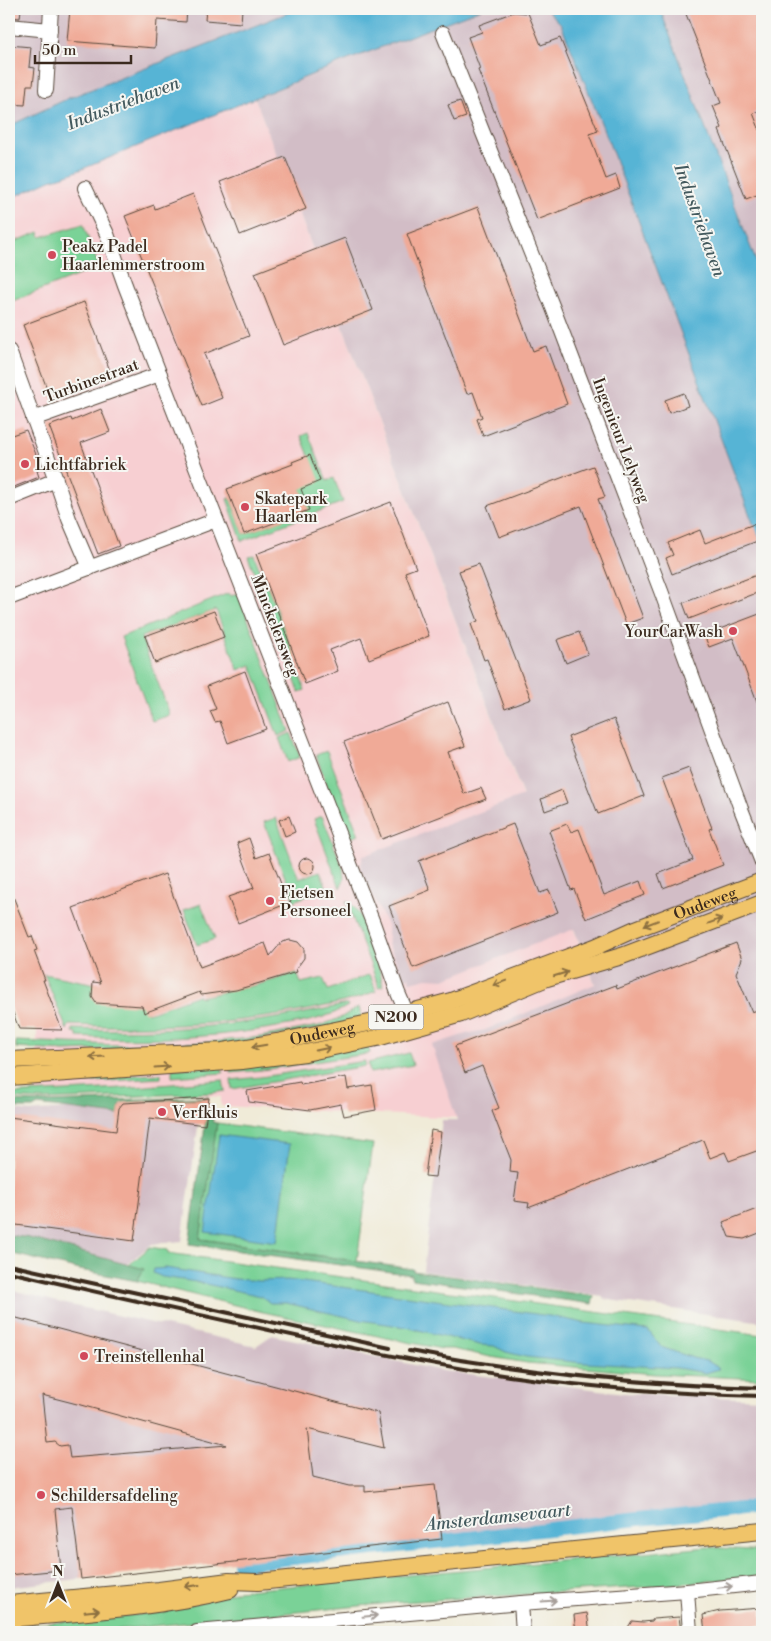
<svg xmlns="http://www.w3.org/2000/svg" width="771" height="1641" viewBox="0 0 771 1641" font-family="'Libre Bodoni',serif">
  <rect width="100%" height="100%" fill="#f6f6f2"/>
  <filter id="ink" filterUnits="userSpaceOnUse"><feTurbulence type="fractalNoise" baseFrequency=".02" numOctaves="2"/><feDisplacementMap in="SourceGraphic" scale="10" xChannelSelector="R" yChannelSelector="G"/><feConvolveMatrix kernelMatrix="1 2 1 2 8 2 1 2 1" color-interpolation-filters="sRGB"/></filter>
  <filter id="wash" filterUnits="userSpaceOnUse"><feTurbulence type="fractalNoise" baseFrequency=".0096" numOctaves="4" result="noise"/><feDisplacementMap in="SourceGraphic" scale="20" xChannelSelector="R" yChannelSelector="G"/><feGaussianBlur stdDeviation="1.12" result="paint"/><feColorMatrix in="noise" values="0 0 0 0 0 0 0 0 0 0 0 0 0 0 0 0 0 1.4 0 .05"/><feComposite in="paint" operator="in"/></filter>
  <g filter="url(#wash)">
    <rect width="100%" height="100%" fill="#f0ebd8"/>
    <!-- built -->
    <polygon fill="#f7cfd2" points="243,67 595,985 439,1049 460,1118 221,1106 221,1097 176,1093 36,1096 38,961 9,882 9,162"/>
    <!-- industrial -->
    <g fill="#d2bdc6">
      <polygon points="9,9 762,9 762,1322 603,1299 603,1296 423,1271 442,1120 457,1120 432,1045 466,1034 485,1030 595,984 574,929 444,979 427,978 411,982 409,977 404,979 388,944 388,927 360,869 363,856 523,796 243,67 9,162"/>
      <polygon points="202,1098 182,1241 152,1244 119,1270 9,1246 9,1109 30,1112"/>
      <polygon points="9,1289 57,1302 256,1346 272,1335 443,1371 625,1393 762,1399 762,1500 9,1587"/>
    </g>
    <!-- green -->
    <g fill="#7ad297" stroke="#5a7e5a">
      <polygon points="83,224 99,267 10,302 9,244 39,232 41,237"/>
      <polygon points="308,433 327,481 334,478 343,502 242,541 227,499 230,498 244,534 308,510 300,487 319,480 301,436"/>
      <polygon points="254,555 265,583 259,585 248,556"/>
      <polygon points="267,585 275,604 267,606 260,588"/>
      <polygon points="229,593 231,596 238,593 290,731 278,736 251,665 238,670 216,610 141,637 170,715 152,721 121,637"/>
      <polygon points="275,606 295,658 288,661 268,609"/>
      <polygon points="295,662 305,690 299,692 289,664"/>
      <polygon points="291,733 300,757 288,762 279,738"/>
      <polygon points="327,751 359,835 348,839 345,836 316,755"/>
      <polygon points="322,816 343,868 344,879 340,888 314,819"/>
      <polygon points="276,818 299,879 320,871 327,888 294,901 264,822"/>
      <path d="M346,901C366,909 379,965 383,986L379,987Z"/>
      <polygon points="201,904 215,939 197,945 184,910"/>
      <path d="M297,973L301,983L323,978L328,990L368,975L371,977L376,991C368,994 359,998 351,1000C259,1024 163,1029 69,1025L67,1030L44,974L101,985L144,1004L148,1013L198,995L200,997L257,985Z"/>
      <path d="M347,1004L348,1006C328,1018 306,1022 283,1026C215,1038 146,1041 77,1037V1033L73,1032V1029C168,1032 255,1026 347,1004Z"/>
      <polygon points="359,1007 363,1021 226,1045 64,1051 16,1048 16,1041 120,1045 210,1042 260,1037 319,1026 340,1018"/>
      <polygon points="368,1043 370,1053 367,1054 262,1070 231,1073 230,1066"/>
      <polygon points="409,1053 413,1065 370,1073 368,1063"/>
      <polygon points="365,1061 365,1066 232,1089 231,1080 261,1077"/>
      <polygon points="222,1066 223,1073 172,1077 172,1069"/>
      <polygon points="161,1074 161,1078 9,1087 9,1081"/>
      <polygon points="223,1080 225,1091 211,1093 42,1100 9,1098 9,1094 122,1088"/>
      <polygon points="217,1123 373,1144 357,1261 200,1239"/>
      <polygon points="150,1247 168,1250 168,1253 175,1254 762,1335 762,1379 655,1374 527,1363 491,1357 452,1349 442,1349 392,1339 263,1312 137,1281 143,1269 129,1265"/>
      <polygon points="708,1547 762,1551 762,1576 643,1587 401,1602 90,1632 9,1632 9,1627 164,1612 237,1591"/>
    </g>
    <!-- forest -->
    <g fill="#63b480" stroke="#4f6f4f">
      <polygon points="209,1097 208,1098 123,1102 120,1105 118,1115 38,1105 33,1108 9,1108 9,1101 46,1102"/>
      <polygon points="207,1111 214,1112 213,1122 217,1123 200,1239 413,1269 413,1271 594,1296 592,1304 412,1279 412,1275 189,1244"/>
      <polygon points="9,1235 29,1238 144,1269 137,1281 80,1270 9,1253"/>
    </g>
    <!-- water -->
    <g fill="#56b4d5" stroke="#486f7a">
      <polygon points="298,9 481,9 340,63 70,174 50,180 9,199 9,126 69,98"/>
      <polygon points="547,9 660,9 762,277 762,547 606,135 561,24"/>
      <polygon points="219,1135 290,1144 277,1242 205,1232"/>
      <polygon points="166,1268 235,1279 259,1281 288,1280 364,1290 550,1316 584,1323 648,1330 661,1347 693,1358 707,1361 716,1366 719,1369 706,1373 677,1368 585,1363 526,1357 506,1352 494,1346 480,1345 406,1327 360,1320 286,1303 270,1303 261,1296 196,1282 162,1277 153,1273 154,1269"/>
    </g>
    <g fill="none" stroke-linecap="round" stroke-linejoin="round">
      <!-- canal -->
      <polyline stroke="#56b4d5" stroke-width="14" points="239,1564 638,1519 762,1507"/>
    </g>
    <g id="blocks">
      <!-- building -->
      <g fill="#f0aa97" fill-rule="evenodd">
        <polygon points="9,9 21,9 20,18 9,17"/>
        <polygon points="70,9 187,9 186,22 157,20 155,48 67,41"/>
        <polygon points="206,9 242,9 241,23 205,20"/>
        <polygon points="684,9 762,9 762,110 753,113 762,136 762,193 746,199 719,130 722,128 713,106 721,103"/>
        <polygon points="514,12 528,13 541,45 560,38 598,131 589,134 606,179 616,175 620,188 537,220 478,70 480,69 468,37 482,32 479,25"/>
        <polygon points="9,45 31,47 29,67 35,68 33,85 27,85 25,105 9,104"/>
        <polygon points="460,101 466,117 454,121 448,105"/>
        <polygon points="285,157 306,209 240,235 220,182"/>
        <polygon points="193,194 249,336 204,354 222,398 202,406 125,216 154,205 155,209"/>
        <polygon points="478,207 533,351 546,346 567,404 483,436 477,419 482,417 473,392 467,394 407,234"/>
        <polygon points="345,238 373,310 283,345 255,273"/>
        <polygon points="84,302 112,376 51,399 23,325"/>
        <polygon points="684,393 688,406 669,413 665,400"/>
        <polygon points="101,409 110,432 81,443 119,546 98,554 49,426 71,418 72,421"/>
        <polygon points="26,430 42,469 37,471 39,477 9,489 9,436"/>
        <polygon points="310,455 320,481 301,489 309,510 244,534 227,489 293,464 292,462"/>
        <polygon points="593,466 605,497 598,499 643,618 626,624 581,506 499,537 487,506"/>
        <polygon points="391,502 416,568 405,572 429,636 369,659 361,638 330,650 338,671 305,684 256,554"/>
        <polygon points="754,524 760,540 672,574 666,558 673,555 668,543 700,530 705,543"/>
        <polygon points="479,564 531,699 505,709 487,659 484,660 471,624 478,621 459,571"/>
        <polygon points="762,573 762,591 689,619 683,603"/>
        <polygon points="214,611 224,637 155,663 145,636"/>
        <polygon points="762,613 762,711 761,712 733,638 709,647 704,635"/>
        <polygon points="579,632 588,654 566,663 557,640"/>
        <polygon points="245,671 266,729 228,743 220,721 215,722 210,711 216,709 207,686"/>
        <polygon points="448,702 465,746 448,752 464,794 481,788 486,799 382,839 344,742"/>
        <polygon points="614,719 644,796 598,814 568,737"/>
        <polygon points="689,768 712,828 709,829 723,865 663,888 658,874 693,860 662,778"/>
        <polygon points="562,790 567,803 545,811 541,799"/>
        <polygon points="289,816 295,832 285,836 279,820"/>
        <polygon points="513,824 540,893 549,890 558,912 413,968 389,906 430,890 419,861"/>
        <polygon points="567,824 571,832 579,829 604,895 640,881 645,895 586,919 574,889 571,890 549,831"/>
        <polygon points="249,838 256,858 269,853 285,894 287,893 291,902 238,923 228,897 254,888 237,843"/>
        <circle cx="307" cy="866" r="8"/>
        <polygon points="165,874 200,967 265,943 270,956 282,942 290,940 298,942 304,949 304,958 296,969 297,972 236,990 201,995 200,992 144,1013 142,1006 96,1003 92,997 93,982 101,983 73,908"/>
        <polygon points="9,886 29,937 32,936 37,950 34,951 45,980 43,980 62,1030 19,1029 9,1002"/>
        <polygon points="736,943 742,959 736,973 752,1012 762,1008 762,1149 729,1161 725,1152 710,1158 703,1140 528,1208 529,1203 514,1201 518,1173 510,1172 511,1160 492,1111 499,1108 482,1066 465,1073 455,1046 616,985 617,989"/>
        <polygon points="346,1077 348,1089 372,1085 376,1110 344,1116 341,1104 310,1110 249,1102 247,1091 300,1082 301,1085"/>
        <polygon points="209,1098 205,1125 150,1118 134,1241 9,1224 9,1117 116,1131 119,1108 123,1103"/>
        <polygon points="431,1130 441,1132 435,1177 425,1176"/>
        <polygon points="762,1207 762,1232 744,1239 729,1237 723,1222"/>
        <path d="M9,1316L378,1413L384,1448L307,1429L313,1477L349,1486H365V1492L435,1485L442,1539L81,1579L72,1507L55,1509L61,1570L9,1575ZM42,1395L77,1404L227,1445L70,1458L68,1445L60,1446L55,1442L47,1443Z"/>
        <polygon points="762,1608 762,1625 705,1632 703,1615 720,1611"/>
        <polygon points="587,1613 590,1632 576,1632 574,1615"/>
        <polygon points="679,1617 681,1632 625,1632 632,1621 643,1622 652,1621 653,1619"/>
      </g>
    </g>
  </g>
  <g filter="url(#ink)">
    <use href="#blocks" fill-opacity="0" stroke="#56473a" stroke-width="1"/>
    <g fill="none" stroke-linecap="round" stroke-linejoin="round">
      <!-- minor casing -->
      <g stroke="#56473a" stroke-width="16">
        <g id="minor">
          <polyline points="9,26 50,30"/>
          <polyline points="443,33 553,308 661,591 741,809 762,862"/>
          <polyline points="46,90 51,9"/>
          <polyline points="85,188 107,234 125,285 373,923 398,993 411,1023"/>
          <polyline points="9,351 56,480"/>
          <polyline points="33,419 160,374"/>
          <polyline points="9,499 56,480 69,519 90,568"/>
          <polyline points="9,598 216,520"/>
          <polyline points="687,1591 690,1632"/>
          <polyline points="521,1603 523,1632"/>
          <polyline points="197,1632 521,1603 687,1591 762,1583"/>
        </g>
      </g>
      <!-- major casing -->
      <g stroke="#56473a" stroke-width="18">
        <g id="major">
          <path id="s1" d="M9,1060L223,1051L277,1042L374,1022L451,1001L595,947L633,930L762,881"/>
          <polyline points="9,1077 242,1061 305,1053 377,1038 461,1014 547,978 622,956 762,903"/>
          <polyline points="9,1604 159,1590 229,1581 258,1582 762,1531"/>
          <path d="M9,1619C83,1612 158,1608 230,1590"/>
        </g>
      </g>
      <!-- minor -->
      <use href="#minor" stroke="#fff" stroke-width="14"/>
      <!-- major -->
      <use href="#major" stroke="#f0c469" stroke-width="16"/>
      <!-- rail -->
      <g stroke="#3b2a1e" stroke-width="4">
        <polyline points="9,1265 390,1348"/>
        <path d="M9,1272C86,1290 164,1307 241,1324C330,1344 419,1363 509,1376C593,1388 678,1394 762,1396"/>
        <path d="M409,1351C526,1373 643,1385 762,1388"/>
      </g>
    </g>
    <!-- one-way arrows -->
    <defs><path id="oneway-shaft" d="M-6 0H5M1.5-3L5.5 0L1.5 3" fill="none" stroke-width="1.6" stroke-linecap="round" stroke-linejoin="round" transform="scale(1.25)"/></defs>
    <g stroke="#8c6f40">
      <use href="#oneway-shaft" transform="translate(715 921) rotate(-21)"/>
      <use href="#oneway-shaft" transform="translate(651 923) rotate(159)"/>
      <use href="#oneway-shaft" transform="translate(561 974) rotate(-17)"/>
      <use href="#oneway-shaft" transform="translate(500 983) rotate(160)"/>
      <use href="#oneway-shaft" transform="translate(259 1046) rotate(170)"/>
      <use href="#oneway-shaft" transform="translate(323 1049) rotate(-11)"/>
      <use href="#oneway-shaft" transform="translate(97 1057) rotate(177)"/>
      <use href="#oneway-shaft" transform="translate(162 1067) rotate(-4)"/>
      <use href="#oneway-shaft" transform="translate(192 1586) rotate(173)"/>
      <use href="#oneway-shaft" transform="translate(92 1611) rotate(-6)"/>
    </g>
    <g stroke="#a79f9a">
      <use href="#oneway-shaft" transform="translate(725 1587) rotate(-6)"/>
      <use href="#oneway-shaft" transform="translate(549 1601) rotate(-4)"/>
      <use href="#oneway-shaft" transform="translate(370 1616) rotate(-5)"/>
    </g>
  </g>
  <!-- markers -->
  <g fill="#d1495b" stroke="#f6f6f2" stroke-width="2">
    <circle cx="52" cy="255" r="5"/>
    <circle cx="25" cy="464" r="5"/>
    <circle cx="245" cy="507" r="5"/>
    <circle cx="733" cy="631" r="5"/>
    <circle cx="270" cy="901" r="5"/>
    <circle cx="162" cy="1112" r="5"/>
    <circle cx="84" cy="1356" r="5"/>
    <circle cx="41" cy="1495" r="5"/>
  </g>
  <g text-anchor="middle" stroke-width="4" stroke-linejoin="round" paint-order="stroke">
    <!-- shield labels -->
    <rect fill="#f6f6f2" stroke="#73675e" stroke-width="1" x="368.5" y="1004.5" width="55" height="25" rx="4"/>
    <g font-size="15" font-weight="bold" fill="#3b2a1e">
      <text x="396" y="1022">N200</text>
    </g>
    <!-- poi labels -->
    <g font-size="16" fill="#3b2a1e" stroke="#f6f6f2" text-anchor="start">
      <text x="62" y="252">Peakz Padel<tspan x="62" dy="18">Haarlemmerstroom</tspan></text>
      <text x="35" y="470">Lichtfabriek</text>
      <text x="255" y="504">Skatepark<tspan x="255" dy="18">Haarlem</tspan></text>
      <text x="723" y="637" text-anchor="end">YourCarWash</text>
      <text x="280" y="898">Fietsen<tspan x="280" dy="18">Personeel</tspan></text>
      <text x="172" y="1118">Verfkluis</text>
      <text x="94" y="1362">Treinstellenhal</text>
      <text x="51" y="1501">Schildersafdeling</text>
    </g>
    <!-- street labels -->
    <g font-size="16" fill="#3b2a1e" stroke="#f6f6f2">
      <text transform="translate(91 380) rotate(-20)" y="6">Turbinestraat</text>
      <text transform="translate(622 440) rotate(69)" y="6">Ingenieur Lelyweg</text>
      <text transform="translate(276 625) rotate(69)" y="6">Minckelersweg</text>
      <text dy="6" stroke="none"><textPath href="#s1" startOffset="720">Oudeweg</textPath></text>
      <text dy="6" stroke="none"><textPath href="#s1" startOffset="315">Oudeweg</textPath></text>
    </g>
    <!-- water labels -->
    <g font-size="18" font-style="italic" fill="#445a5e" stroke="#f6f6f2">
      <text transform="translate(123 103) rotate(-21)" y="6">Industriehaven</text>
      <text transform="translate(700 220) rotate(70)" y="6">Industriehaven</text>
      <text transform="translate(498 1517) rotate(-6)" y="6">Amsterdamsevaart</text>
    </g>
  </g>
  <!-- margin -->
  <rect width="771" height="1641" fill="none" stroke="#f6f6f2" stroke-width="30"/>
  <!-- north arrow -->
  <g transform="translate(58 1584)" stroke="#f6f6f2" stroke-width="4" paint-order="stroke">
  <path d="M0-4L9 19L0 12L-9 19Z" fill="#3b2a1e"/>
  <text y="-8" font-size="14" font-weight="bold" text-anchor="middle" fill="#3b2a1e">N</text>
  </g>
  <!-- scale -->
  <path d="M35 55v8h96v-8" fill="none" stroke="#3b2a1e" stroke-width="2.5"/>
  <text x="42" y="55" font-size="15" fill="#3b2a1e" stroke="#f6f6f2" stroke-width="4" paint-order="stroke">50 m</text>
</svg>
